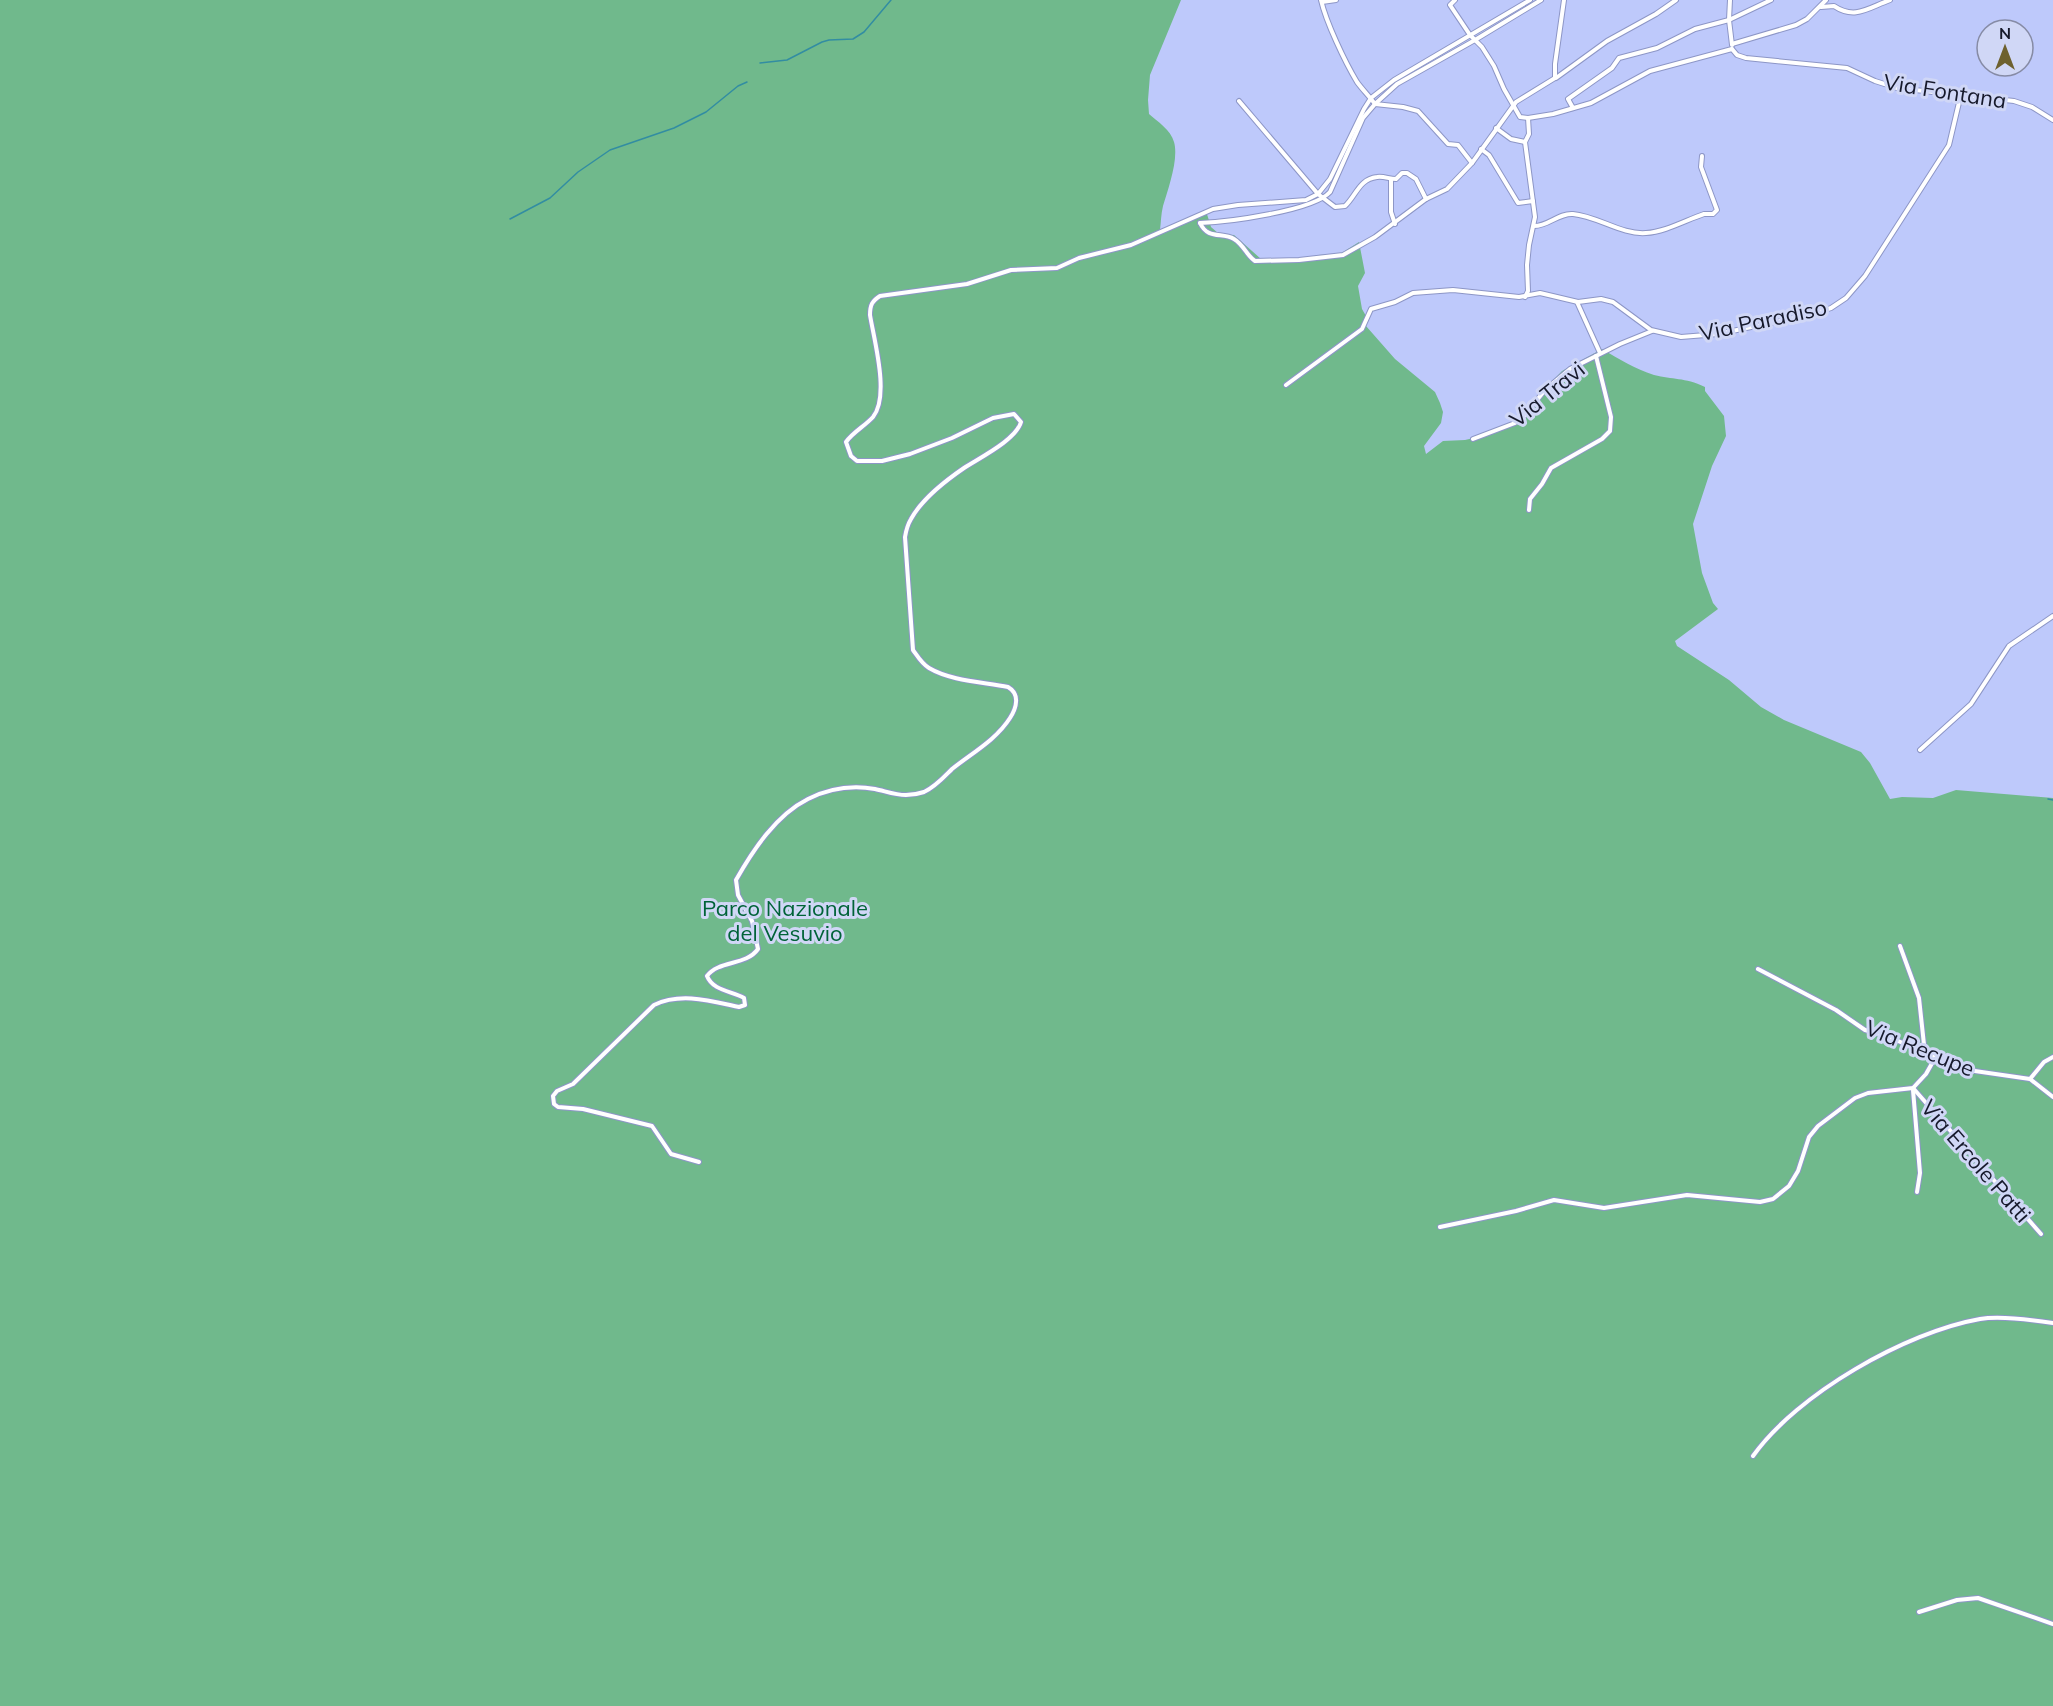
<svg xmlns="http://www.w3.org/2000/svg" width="2053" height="1706" viewBox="0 0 2053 1706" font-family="Mulish,sans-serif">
  <rect width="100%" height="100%" fill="#bec9fb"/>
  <!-- green -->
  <path fill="#70b98c" d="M0,0H1181L1150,75L1148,100L1149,114C1157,121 1171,130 1174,142C1179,159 1168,189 1163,206C1161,214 1161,222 1160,230L1206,211L1211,227L1219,234L1234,235L1261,259H1304L1318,255L1340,254L1359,242L1365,273L1358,286L1362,309L1366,316V326L1395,359L1435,392L1440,403L1443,412L1441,423L1424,446L1426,454L1443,441L1465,440L1487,435L1519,421L1540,394L1562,371L1602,349C1619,359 1635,369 1654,375C1673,380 1684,377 1705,387V391L1724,416L1726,436L1712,466L1693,524L1702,573L1713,603L1718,609L1675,641L1677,646L1729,680L1761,707L1784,720L1861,752L1870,763L1890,799L1902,797L1933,798L1956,790L2053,798V1706H0Z"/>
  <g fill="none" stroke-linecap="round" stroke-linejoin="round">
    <!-- stream -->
    <g stroke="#328da2" stroke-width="1.5">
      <polyline points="760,63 787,60 822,42 829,40 853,39 864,32 891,0"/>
      <polyline points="510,219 550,198 578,172 610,150 674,128 706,112 738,86 747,82"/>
      <polyline points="2048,799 2053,800"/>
    </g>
    <!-- minor casing -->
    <g stroke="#8d96c6" stroke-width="6">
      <g id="minor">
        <path d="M1321,0C1326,22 1345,62 1357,82C1362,89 1369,96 1375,104L1403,107L1418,111L1448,144L1458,145L1472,163"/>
        <polyline points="1455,0 1450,5 1470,35 1482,47 1494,66 1504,89 1520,117 1528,118 1553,114 1591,103 1650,71 1732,49"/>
        <polyline points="1730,0 1729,20 1732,45"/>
        <polyline points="1322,2 1336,0"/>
        <path d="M1821,7L1834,6C1855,20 1868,8 1890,0"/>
        <polyline points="1732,44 1796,25 1807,19 1826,0"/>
        <polyline points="1732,49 1737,55 1746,58 1847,68 1875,81 1897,88 2014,101 2032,107 2053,120"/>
        <polyline points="1556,78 1607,41 1656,14 1676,0"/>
        <path d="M1239,101L1318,194L1335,207L1345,206C1356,196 1359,179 1377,177C1384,176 1389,179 1396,179L1402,173H1407L1416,179L1426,199"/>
        <polyline points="1573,108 1568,99 1612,68 1619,58 1657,48 1695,29 1729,20 1771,0"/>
        <polyline points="1496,128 1511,139 1525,142"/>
        <polyline points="1481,149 1489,155 1518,203 1533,201"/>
        <polyline points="1391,179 1391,212 1395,224"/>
        <path d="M1200,223C1208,240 1222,232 1234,239C1244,245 1247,256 1255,261L1299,260L1343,255L1375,237L1426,199L1447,189L1472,163L1516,102L1555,78V64L1564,0"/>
        <path d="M1200,223C1227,222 1313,211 1330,192L1363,118L1375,104L1397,84L1475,40L1541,0"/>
        <path d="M1534,226C1549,226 1558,213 1573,214C1597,216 1622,235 1646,233C1665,232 1686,220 1704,214H1713L1717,210L1701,167L1702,156"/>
        <polyline points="1525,297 1528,291 1527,265 1529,245 1535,217 1525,142 1529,134 1528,118"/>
        <polyline points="1577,302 1600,353"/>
        <polyline points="1286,385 1362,329 1371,309 1395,302 1413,293 1453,290 1519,297 1540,293 1578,302 1601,299 1613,302 1651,330 1681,337 1718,334 1813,314 1831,308 1846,298 1865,276 1949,145 1961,94"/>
        <polyline points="1473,439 1515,423 1525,415 1545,390 1570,369 1620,344 1652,331"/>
        <polyline points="1529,510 1530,499 1542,484 1551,468 1602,439 1610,431 1611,417 1596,356"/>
        <polyline points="1920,750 1971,704 2009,646 2053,616"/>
        <polyline points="1900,946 1919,998 1925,1054"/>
        <polyline points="1758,969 1836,1010 1865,1030 1887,1036 1961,1069 2030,1079 2053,1097"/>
        <polyline points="2030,1079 2044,1062 2053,1057"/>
        <polyline points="1913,1088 2041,1234"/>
        <polyline points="1913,1090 1920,1173 1917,1192"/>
        <path d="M699,1162L671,1154L652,1126L583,1109L558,1107L554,1104L553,1096L557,1091L573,1084L654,1005C681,992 711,1001 739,1007L745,1005L744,998C732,991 713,991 707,976C719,960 746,966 758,949L752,921L738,895L736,880C753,850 776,815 808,799C828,789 852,785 875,789C885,791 895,795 906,795C912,795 918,794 924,792C935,787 943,778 952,769C972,753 996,740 1010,718C1017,707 1020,694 1008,687C983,682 951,681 929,668C922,664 918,657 913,650L905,537C906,531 908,524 911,519C922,499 945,481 964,468C979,458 1016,440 1021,422L1014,414L993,418L952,438L910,454L882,461H857L851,456L846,442C853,432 865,426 873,417C890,396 874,340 870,315C870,305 872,301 880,296L967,284L1011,270L1057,268L1079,258L1131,245L1213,209L1238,205L1306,200L1318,194L1330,179L1364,109L1371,98L1394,80L1530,0"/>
        <polyline points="1440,1227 1516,1211 1554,1200 1604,1208 1687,1195 1760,1202 1773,1199 1789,1186 1798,1171 1809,1137 1818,1126 1855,1098 1868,1093 1913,1088 1926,1074 1935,1058"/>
        <path d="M1753,1456C1797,1394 1906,1332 1980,1319C1999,1316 2033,1320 2053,1323"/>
        <polyline points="1919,1612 1957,1600 1978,1598 2053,1624"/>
      </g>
    </g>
    <!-- minor -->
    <use href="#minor" stroke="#fff" stroke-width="4"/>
  </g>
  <g text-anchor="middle" stroke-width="6" stroke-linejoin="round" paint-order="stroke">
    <!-- street labels -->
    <g font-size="22" fill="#16192b" stroke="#d0d7f6">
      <text transform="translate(1945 91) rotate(9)" y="8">Via Fontana</text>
      <text transform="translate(1763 320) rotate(-12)" y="8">Via Paradiso</text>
      <text transform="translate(1547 394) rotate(-39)" y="8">Via Travi</text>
      <text transform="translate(1920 1048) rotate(22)" y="8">Via Recupe</text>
      <text transform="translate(1976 1161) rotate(49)" y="8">Via Ercole Patti</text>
    </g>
    <!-- park labels -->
    <g font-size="22" fill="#006338" stroke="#d0d7f6">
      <text x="785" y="916">Parco Nazionale<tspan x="785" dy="25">del Vesuvio</tspan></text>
    </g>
  </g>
  <!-- north arrow -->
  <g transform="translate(2005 48)"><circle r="28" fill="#d0d7f6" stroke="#868ba5" stroke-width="1.5"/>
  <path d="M0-4.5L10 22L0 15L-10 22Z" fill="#6e612e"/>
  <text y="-9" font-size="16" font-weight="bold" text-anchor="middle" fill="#16192b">N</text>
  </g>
</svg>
